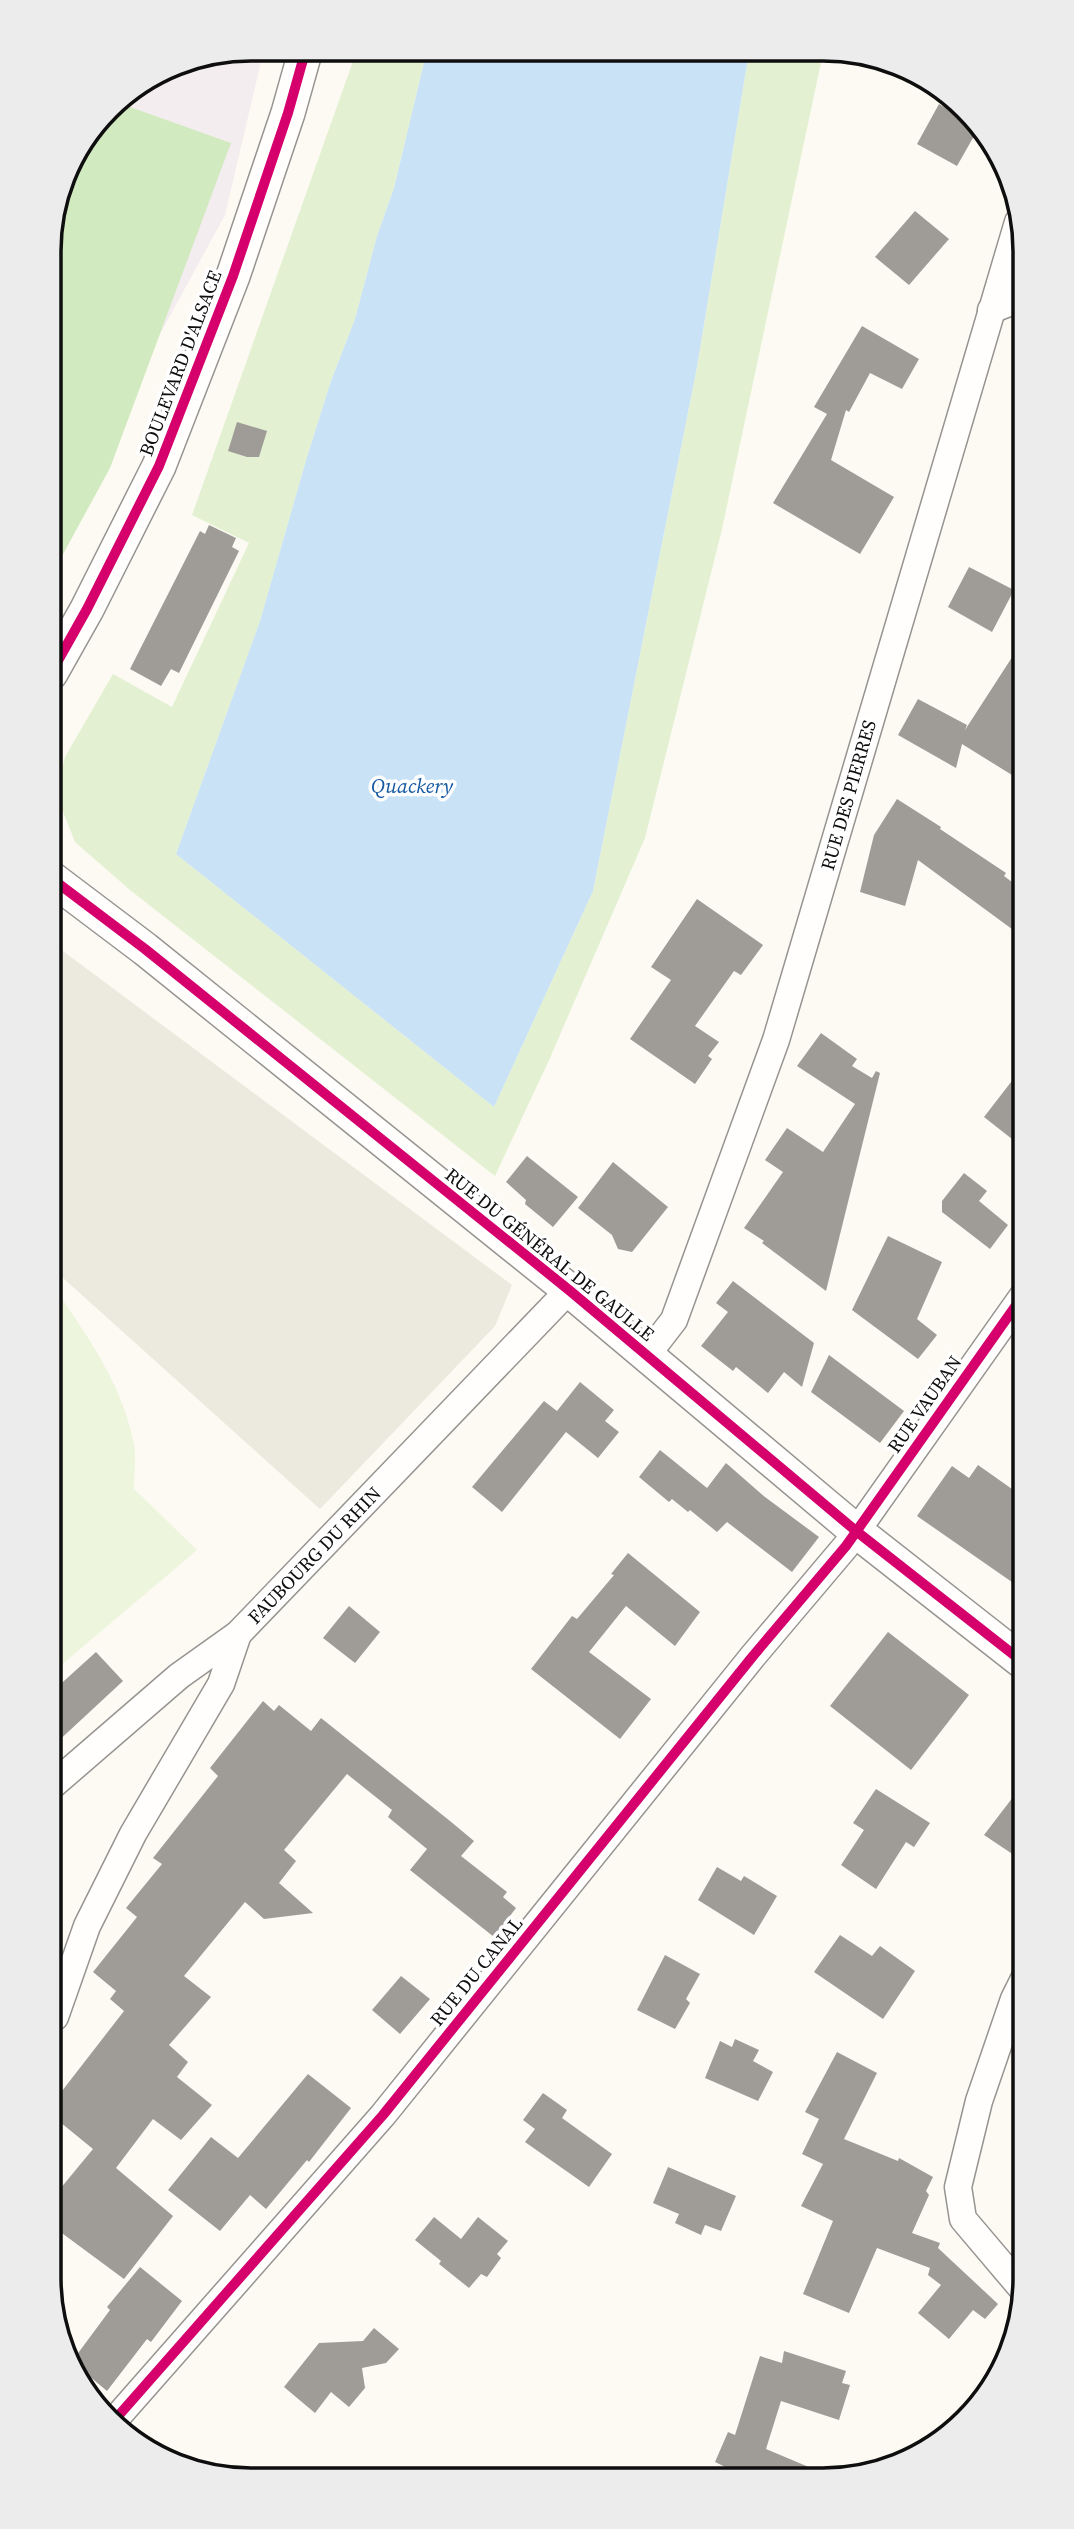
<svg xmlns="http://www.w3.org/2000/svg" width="1074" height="2529" viewBox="0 0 1074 2529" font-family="'Source Serif 4',serif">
  <rect width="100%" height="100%" fill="#fcfaf2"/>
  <!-- industrial -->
  <polygon fill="#f4edef" points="252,49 264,49 225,215 50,536 49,238 70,162 118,100 174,64"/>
  <!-- green -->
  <polygon fill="#e3f1d2" points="357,50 427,50 394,188 377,236 355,319 331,381 307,457 260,621 176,854 494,1107 593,891 697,367 749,52 823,53 722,529 645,838 550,1058 495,1176 130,890 75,842 56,794 65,757 113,674 172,707 249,543 192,515"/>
  <!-- forest -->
  <polygon fill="#d2eabf" points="116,102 231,143 110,468 50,578 49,238 70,162"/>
  <!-- pitch -->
  <path fill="#edf5dc" d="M53,1286C86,1334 121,1382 133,1440C137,1455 134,1474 134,1489L197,1550L54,1671Z"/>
  <!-- plaza -->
  <polygon fill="#ece9de" points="52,943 512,1285 495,1326 320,1509 53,1269"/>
  <!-- water -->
  <polygon fill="#c9e2f6" points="427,50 749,52 697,367 593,891 494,1107 176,854 260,621 307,457 331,381 355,319 377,236 394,188"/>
  <!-- building -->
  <g fill="#9f9c98">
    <polygon points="939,104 975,125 978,129 957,166 917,144"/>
    <polygon points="915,211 949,239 909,285 875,257"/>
    <polygon points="862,326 919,359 902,389 870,373 849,412 846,410 831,460 894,497 860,554 773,503 827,414 814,407"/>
    <polygon points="237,422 267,431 259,457 247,457 228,451"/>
    <polygon points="209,525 236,538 232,547 239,551 179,673 171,669 161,686 130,669 200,531 205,534"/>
    <polygon points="969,567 1014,590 992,632 948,607"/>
    <polygon points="1020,645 1020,780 962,744 956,768 898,735 918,699 967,725 965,730"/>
    <polygon points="897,799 941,827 940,829 1006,873 1004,876 1020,888 1020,935 918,860 905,906 860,892 874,835"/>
    <polygon points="697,899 763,945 741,975 734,971 695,1026 719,1042 708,1056 712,1059 695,1084 630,1039 671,980 651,967"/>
    <polygon points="821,1033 857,1059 852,1066 872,1078 876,1071 880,1073 826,1291 762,1243 764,1241 744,1228 783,1172 765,1160 787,1128 823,1152 855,1104 797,1066"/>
    <polygon points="1021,1069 1021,1146 984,1117"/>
    <polygon points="527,1156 578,1197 553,1227 525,1204 526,1200 506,1182"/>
    <polygon points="613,1162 668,1207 632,1252 618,1249 612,1235 578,1208"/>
    <polygon points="964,1173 987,1191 979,1201 1008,1225 990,1249 942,1212 942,1201"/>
    <polygon points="888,1236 942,1262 917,1319 937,1335 918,1359 852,1310"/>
    <polygon points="733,1281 814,1343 802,1387 784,1372 768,1393 736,1367 733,1371 701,1346 728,1312 716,1303"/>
    <polygon points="829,1355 904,1411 880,1443 811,1392"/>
    <polygon points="580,1382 614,1410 605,1421 619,1432 598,1458 566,1432 502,1512 472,1487 544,1401 557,1411"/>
    <polygon points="660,1450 707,1488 726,1463 765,1497 819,1537 792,1572 727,1522 717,1532 690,1510 688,1512 672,1499 669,1502 639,1477"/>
    <polygon points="978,1465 1022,1496 1022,1589 917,1516 952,1466 969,1478"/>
    <polygon points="628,1553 700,1612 675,1646 626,1606 589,1652 651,1699 620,1739 531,1669 572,1616 577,1619 614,1575 611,1574"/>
    <polygon points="349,1606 380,1632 355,1663 323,1638"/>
    <polygon points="888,1632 969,1695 911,1770 830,1706"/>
    <polygon points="96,1652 123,1681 54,1745 54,1690"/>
    <polygon points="263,1701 274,1711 279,1705 311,1731 321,1718 450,1821 474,1841 461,1856 507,1892 503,1897 516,1908 494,1937 410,1870 427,1849 388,1817 392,1810 347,1774 284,1850 296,1861 279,1883 313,1913 264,1919 245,1902 184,1976 211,1997 169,2045 188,2062 177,2077 212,2105 181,2140 153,2119 116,2168 173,2216 124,2279 55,2228 55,2195 93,2149 55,2118 55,2100 124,2011 110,1999 116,1991 93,1972 137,1917 126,1908 162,1864 153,1858 218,1776 210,1768"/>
    <polygon points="1023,1784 1023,1861 984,1835"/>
    <polygon points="876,1789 930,1823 914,1847 906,1842 876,1889 841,1865 864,1830 853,1823"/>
    <polygon points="717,1867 741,1881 744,1876 777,1896 754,1935 698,1900"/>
    <polygon points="840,1935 872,1956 880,1946 915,1971 883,2019 814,1972"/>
    <polygon points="665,1955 700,1974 686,1999 690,2003 675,2029 637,2010"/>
    <polygon points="401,1976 430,1999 400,2034 372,2010"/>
    <polygon points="735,2039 759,2050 753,2061 773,2072 758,2101 705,2078 720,2041 732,2047"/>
    <polygon points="837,2052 877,2073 844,2139 898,2161 899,2158 933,2177 926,2191 929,2195 912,2233 940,2243 938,2248 998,2304 985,2319 973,2310 949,2339 918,2313 941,2285 928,2275 930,2268 877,2248 849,2313 803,2294 833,2221 801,2206 823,2164 802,2154 819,2119 805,2112"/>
    <polygon points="308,2074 351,2108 309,2162 307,2160 266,2209 250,2195 220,2231 168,2190 211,2137 238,2158"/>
    <polygon points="543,2093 567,2110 562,2118 612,2154 589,2187 525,2142 535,2129 523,2120"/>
    <polygon points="668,2167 736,2196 721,2231 705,2225 701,2235 675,2223 679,2214 653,2203"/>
    <polygon points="434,2217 461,2239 478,2217 508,2241 497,2254 501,2258 487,2277 481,2274 469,2288 439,2264 441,2261 415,2240"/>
    <polygon points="140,2267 182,2301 151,2342 147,2339 107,2391 76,2365 73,2360 110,2310 107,2307"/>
    <polygon points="374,2328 399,2349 386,2363 362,2368 365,2388 349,2407 331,2392 315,2413 284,2387 319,2343 363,2341"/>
    <polygon points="784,2351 846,2371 842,2383 850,2385 839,2420 781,2401 766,2449 823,2473 740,2474 715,2462 728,2432 735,2435 760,2356 782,2363"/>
  </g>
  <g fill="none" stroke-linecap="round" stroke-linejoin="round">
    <!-- minor casing -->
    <g stroke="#959491" stroke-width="29">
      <g id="minor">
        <polyline points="991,310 1019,299"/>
        <polyline points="647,1355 674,1320 776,1040 1018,222"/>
        <polyline points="54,1784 179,1676 238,1634"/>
        <polyline points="1024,1979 1014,1999 979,2101 958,2187 963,2219 1024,2291"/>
        <polyline points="55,2017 87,1926 133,1834 221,1684 238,1634 569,1290"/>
        <polyline points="112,2423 383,2115 753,1656 846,1546 1022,1297"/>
      </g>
    </g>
    <!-- tertiary casing -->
    <g stroke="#959491" stroke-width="36">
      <g id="tertiary">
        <polyline points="51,673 87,609 159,466 233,276 288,113 306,49"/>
        <polyline points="51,878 145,949 569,1290 856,1531 1023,1662"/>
      </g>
    </g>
    <!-- minor -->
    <use href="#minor" stroke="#fffefd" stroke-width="26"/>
    <!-- tertiary -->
    <use href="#tertiary" stroke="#fffefd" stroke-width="33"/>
    <!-- cycleway casing -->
    <g stroke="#fff" stroke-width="15">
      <g id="cycleway">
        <polyline points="51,673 87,609 159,466 233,276 288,113 306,49"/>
        <polyline points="51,878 145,949 569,1290 856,1531 1023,1662"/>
        <polyline points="112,2423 383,2115 753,1656 846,1546 1022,1297"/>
      </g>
    </g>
    <!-- cycleway -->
    <use href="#cycleway" stroke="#d6006c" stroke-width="10"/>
  </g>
  <g text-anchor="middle" stroke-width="7" stroke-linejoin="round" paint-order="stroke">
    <!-- street labels -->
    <g font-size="19" fill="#0e0e0e" stroke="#fff">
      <text transform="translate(180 363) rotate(-69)" y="7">BOULEVARD D'ALSACE</text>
      <text transform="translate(848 795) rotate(-74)" y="7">RUE DES PIERRES</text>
      <text transform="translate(550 1254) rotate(39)" y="7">RUE DU GÉNÉRAL DE GAULLE</text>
      <text transform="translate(924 1404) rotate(-55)" y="7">RUE VAUBAN</text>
      <text transform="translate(314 1555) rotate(-46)" y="7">FAUBOURG DU RHIN</text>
      <text transform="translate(476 1971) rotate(-51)" y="7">RUE DU CANAL</text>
    </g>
    <!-- water labels -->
    <g font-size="21" font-style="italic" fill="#1459a3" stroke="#fff">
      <text x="412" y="793">Quackery</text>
    </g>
  </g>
  <!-- crop -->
  <path d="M0 0H1074V2529H0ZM251 61H823A190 190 0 0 1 1013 251V2278A190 190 0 0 1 823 2468H251A190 190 0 0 1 61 2278V251A190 190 0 0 1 251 61Z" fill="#ececec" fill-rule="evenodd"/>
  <path fill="none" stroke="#0e0e0e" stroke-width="3.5" d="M251 61H823A190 190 0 0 1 1013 251V2278A190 190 0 0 1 823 2468H251A190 190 0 0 1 61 2278V251A190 190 0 0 1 251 61Z"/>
</svg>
